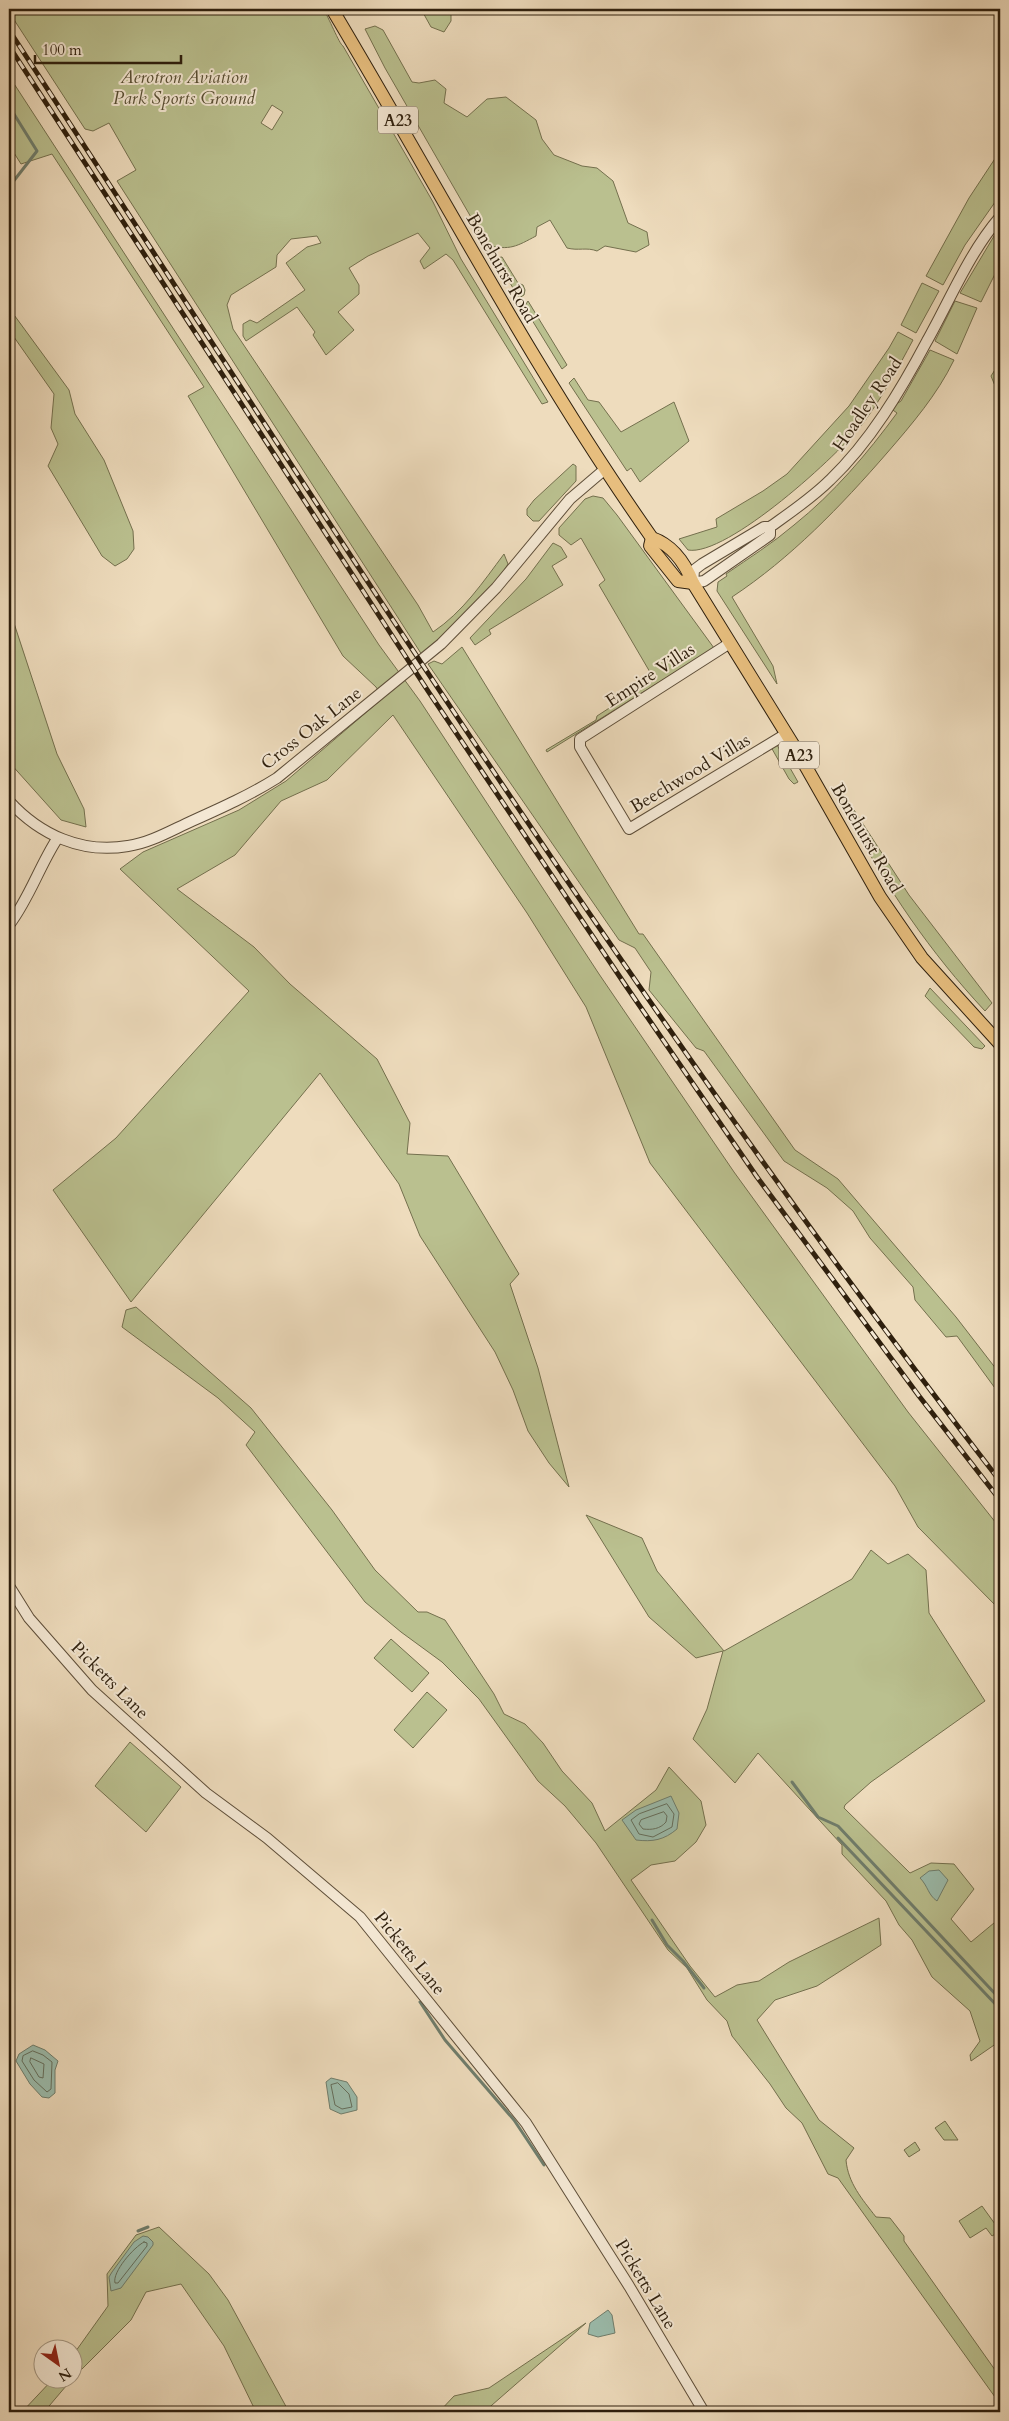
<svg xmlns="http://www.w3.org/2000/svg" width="1009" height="2421" viewBox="0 0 1009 2421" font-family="Cardo,serif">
  <rect width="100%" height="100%" fill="#eedcbd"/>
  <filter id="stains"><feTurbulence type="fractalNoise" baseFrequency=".004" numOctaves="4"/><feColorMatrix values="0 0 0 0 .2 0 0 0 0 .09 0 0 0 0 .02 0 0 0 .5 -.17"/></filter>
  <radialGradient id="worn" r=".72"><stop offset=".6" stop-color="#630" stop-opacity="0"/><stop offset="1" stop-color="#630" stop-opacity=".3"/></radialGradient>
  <!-- green -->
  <g fill="#bac08f" stroke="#74704e" fill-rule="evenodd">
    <path d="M9,9H323C329,17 339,44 343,46L433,202L461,259L548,402L542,404L453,260L446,254L424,269L420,261L430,248L418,233L368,256L349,268L359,285V294L338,312L354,330L326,355L313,335L315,332L297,307L246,341L243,336V324L250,320L257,323L305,290L286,263L307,247L321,243L317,236L291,239L277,255L276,267L231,295L227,305L233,329L418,605L433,632C463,612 483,582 504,554L508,564L499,578L453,627L422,655L117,181L136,170L109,123L93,131L85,129L9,12ZM272,105L283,112L272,130L261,123Z"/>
    <polygon points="421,9 451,9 451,21 444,32 431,27"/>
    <path d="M375,26L383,30L412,82L419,83L435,80L446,89L444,103L467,117L487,99L506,97L536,120L542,139L554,155L582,166L597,168L613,181L628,223L647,232L649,245L636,252L605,246L597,251C587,247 578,251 567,248L550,220L537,227L536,236C517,246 510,251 487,245L385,68L365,29Z"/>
    <polygon points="9,76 379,645 420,701 599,974 734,1172 908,1412 1000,1528 1000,1610 918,1527 895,1486 650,1163 586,1007 527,913 393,715 327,780 281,801 235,855 177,889 254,947 290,984 377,1059 410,1123 407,1154 448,1156 519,1274 510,1284 538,1368 569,1487 549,1463 528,1431 513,1390 495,1352 420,1236 399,1184 320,1073 131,1302 53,1190 116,1138 249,991 120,869 143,852 239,810 286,781 383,698 376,687 343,656 188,396 204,387 52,154 21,164 9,145"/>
    <polygon points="1000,151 1000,195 965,245 943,285 926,276 969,198"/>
    <polygon points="1000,226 1000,264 981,302 960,293"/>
    <polygon points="502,257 518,283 523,285 525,290 524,295 519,298 495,258"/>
    <polygon points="922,283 939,291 916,333 901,325"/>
    <polygon points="528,301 567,365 562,369 524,307"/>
    <polygon points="955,301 977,308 957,354 935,341"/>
    <polygon points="9,308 69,390 75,414 104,460 133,531 134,549 127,559 115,566 102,556 48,466 58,444 51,428 54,394 9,330"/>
    <path d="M898,332L913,340C898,368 883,396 864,422C840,454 727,557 688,550L679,539L717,527L716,519L763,491L787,474L849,406L889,348Z"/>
    <path d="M930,350L954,360C937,395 912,424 887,453C841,506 791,558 732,597L773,666L777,684L717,591L718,582L727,576L726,574C749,558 773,543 794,525C834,493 867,454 897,413L890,408L901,401Z"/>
    <polygon points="1000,362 1000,398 991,376"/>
    <polygon points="574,378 588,400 599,402 621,432 674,402 689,441 640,482 631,468 627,471 569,383"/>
    <polygon points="573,464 576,466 576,481 539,521 533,521 527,515 527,509 534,500"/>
    <polygon points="593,496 603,498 617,515 714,648 547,752 546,750 596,720 597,716 654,679 599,585 605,580 581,538 571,545 559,535 559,528 585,499"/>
    <polygon points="553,543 561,547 567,557 552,566 563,585 489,630 491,634 475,645 470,638 526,579"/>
    <polygon points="9,608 57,754 84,809 86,827 61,820 9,762"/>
    <polygon points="462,647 639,934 643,934 795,1150 838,1179 956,1317 1000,1374 1000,1395 957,1336 946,1337 915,1300 913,1287 870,1238 853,1211 827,1188 784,1161 704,1051 696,1048 649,990 651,972 635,948 619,940 428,664 434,661 442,664"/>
    <polygon points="777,745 798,782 794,784 789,779 771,747"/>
    <path d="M854,810L909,895L992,1003L985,1011C930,952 887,889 850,818Z"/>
    <polygon points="930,988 985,1046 982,1049 974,1047 925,996"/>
    <path d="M136,1307L251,1408L332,1510L375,1570L418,1612H427L445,1620L494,1694L504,1714L525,1724L543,1743L562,1771L592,1803L605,1831L656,1790L669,1767L701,1801L706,1825L696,1842L675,1861L651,1865L631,1880L690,1966L715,1997L737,1985L759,1981L789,1962L879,1918L881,1945L817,1986L775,2000L757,2020L819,2120L854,2148L846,2160C848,2183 862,2199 876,2217L890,2218L904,2236V2241L1000,2377V2404L838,2178L828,2174L802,2123L786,2108L770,2084L732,2036L727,2021L707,2000L687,1968L668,1950L596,1843L565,1806L538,1781L479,1699L442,1662L401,1632L365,1602L246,1445L255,1432L218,1398L122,1327L126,1310Z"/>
    <polygon points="586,1515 642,1538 657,1571 724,1651 852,1579 871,1550 888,1564 908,1554 926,1570 929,1613 985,1701 871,1782 845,1805 844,1808 910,1873 931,1863 954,1864 974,1889 951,1919 971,1942 1000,1918 1000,2041 971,2061 970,2055 980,2041 970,2011 932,1977 912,1940 899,1925 886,1901 842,1854 842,1845 758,1753 735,1783 693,1739 707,1709 723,1651 696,1658 649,1617"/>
    <polygon points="391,1639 429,1673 412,1692 374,1658"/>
    <polygon points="427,1692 447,1710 413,1748 394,1730"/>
    <polygon points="130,1742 181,1787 146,1832 95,1786"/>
    <polygon points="945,2121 958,2140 944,2140 935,2128"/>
    <polygon points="915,2142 920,2150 909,2157 904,2150"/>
    <polygon points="982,2206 1000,2231 992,2236 986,2228 970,2238 959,2221"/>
    <polygon points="159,2227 209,2274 228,2300 289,2412 256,2412 224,2346 181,2284 146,2292 131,2320 73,2378 73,2355 108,2306 107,2274 136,2235"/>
    <polygon points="586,2323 484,2412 439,2412 454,2396 489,2388"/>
    <polygon points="53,2379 72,2379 44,2412 22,2412"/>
  </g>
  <!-- water -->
  <g fill="#9bbcac" stroke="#6f7d6c">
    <path d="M671,1796L679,1813L677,1829C664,1840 653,1842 636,1840L622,1820L636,1810Z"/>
    <path d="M939,1870L948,1880L937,1901C928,1895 928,1886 920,1878L929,1871Z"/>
    <polygon points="33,2045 45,2050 58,2061 55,2070 55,2093 49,2098 42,2097 30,2084 16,2061 19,2054"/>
    <polygon points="331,2078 347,2082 357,2097 357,2110 341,2114 330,2109 326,2082"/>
    <polygon points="143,2236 148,2237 153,2242 153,2245 121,2288 111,2291 109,2277 112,2272 134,2242"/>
    <polygon points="608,2310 612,2315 615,2333 598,2337 588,2334 590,2323"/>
  </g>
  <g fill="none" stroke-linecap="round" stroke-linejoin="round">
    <!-- shore -->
    <g stroke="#646e5c" stroke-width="1">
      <polygon points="667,1804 674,1814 672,1827 653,1837 639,1834 631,1820 639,1814"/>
      <path d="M664,1812L667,1816L666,1822C660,1829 652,1830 643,1829L639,1824L641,1820Z"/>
      <polygon points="33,2051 43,2055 52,2062 51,2089 47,2092 34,2080 22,2061 23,2056"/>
      <polygon points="31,2058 44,2064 43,2078 39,2077 30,2062"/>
      <polygon points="338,2083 349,2094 352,2107 342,2109 335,2105 331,2085"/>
      <path d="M144,2242L147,2243V2246L118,2283H115C112,2272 134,2247 144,2242Z"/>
    </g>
    <!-- stream -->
    <g stroke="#6f7d6c" stroke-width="3">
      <polyline points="9,106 37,151 9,187"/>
      <polyline points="1000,380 995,382 1000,396"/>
      <polyline points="792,1782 818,1817 838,1826 1000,1999"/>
      <polyline points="838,1838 1000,2009"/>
      <polyline points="652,1920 667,1945 683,1961 704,1988"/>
      <polyline points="420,2002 445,2040 514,2120 544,2165"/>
      <polyline points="138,2231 148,2227"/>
    </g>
    <!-- minor casing -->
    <g stroke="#5e4e39" stroke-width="12">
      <g id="minor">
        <path d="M770,527H764L702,564L694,570L693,583L704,581L770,535V527C791,512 812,498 830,480C870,442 901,390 927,341C950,300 969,253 1000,217"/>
        <polyline points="730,643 580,739 580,747 629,829 786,734"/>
        <path d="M9,801C40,835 82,854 128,846C150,843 172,830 192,821C221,808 250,795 277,778L441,644L496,588L570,499L604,470"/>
        <path d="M9,925C29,899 39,867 57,839"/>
        <polyline points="9,1586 29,1618 92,1690 206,1793 267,1838 360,1917 526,2123 629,2286 704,2412"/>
      </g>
    </g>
    <!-- major casing -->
    <g stroke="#2e1f0d" stroke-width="14">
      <g id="major">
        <path d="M332,9C438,186 533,369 652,538C672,545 685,563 693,583L797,751L880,897L922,958L1000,1044"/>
        <polyline points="652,538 650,546 678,581 693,583"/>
      </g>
    </g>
    <!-- minor -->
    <use href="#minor" stroke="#f4e8d4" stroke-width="10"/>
    <!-- major -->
    <use href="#major" stroke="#e7be7e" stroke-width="12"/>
    <!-- rail casing -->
    <g stroke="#2e1f0d" stroke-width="5">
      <g id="rail">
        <path d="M9,30C329,521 641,1018 1000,1481"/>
        <polyline points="9,46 428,691 626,986 757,1177 919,1396 1000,1500"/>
      </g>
    </g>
    <!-- rail -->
    <use href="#rail" stroke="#f4e8d4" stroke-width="3" stroke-dasharray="9" stroke-linecap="butt"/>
  </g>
  <g text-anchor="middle" stroke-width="4" stroke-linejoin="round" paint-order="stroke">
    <!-- shield labels -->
    <g fill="#f4e8d4" stroke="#695b49" stroke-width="1">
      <rect x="378" y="106.5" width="40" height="27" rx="4"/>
      <rect x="779" y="741.5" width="40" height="27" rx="4"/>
    </g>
    <g font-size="16" font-weight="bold" fill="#2e1f0d">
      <text x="398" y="126">A23</text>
      <text x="799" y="761">A23</text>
    </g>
    <!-- park labels -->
    <g font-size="18" font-style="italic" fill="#584f34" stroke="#f4e8d4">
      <text x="184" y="83">Aerotron Aviation<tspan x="184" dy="21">Park Sports Ground</tspan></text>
    </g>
    <!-- street labels -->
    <g font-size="18" fill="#2e1f0d" stroke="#f4e8d4">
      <text transform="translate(502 268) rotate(60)" y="6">Bonehurst Road</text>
      <text transform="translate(867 404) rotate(-56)" y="6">Hoadley Road</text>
      <text transform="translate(650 675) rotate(-33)" y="6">Empire Villas</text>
      <text transform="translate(311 728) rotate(-38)" y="6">Cross Oak Lane</text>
      <text transform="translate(690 773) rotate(-31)" y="6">Beechwood Villas</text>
      <text transform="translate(867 838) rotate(60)" y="6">Bonehurst Road</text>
      <text transform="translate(110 1680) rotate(45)" y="6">Picketts Lane</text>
      <text transform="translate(410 1953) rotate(51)" y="6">Picketts Lane</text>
      <text transform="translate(646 2284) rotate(59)" y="6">Picketts Lane</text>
    </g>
  </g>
  <!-- margin -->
  <rect width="1009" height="2421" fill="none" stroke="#eedcbd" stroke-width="30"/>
  <rect x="10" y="10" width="989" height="2401" fill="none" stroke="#2e1f0d" stroke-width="2.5"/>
  <rect x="15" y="15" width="979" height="2391" fill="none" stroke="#2e1f0d"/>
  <!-- north arrow -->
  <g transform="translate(58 2364) rotate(147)"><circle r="24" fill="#f4e8d4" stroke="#a59884"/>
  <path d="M0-4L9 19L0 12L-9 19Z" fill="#8f2418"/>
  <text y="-8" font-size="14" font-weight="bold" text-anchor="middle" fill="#2e1f0d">N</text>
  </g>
  <!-- scale -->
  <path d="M35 55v8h146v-8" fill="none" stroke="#2e1f0d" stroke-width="2.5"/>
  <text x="42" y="55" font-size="15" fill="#2e1f0d" stroke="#f4e8d4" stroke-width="4" paint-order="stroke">100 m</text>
  <rect width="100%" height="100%" filter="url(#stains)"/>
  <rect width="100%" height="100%" fill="url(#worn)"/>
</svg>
